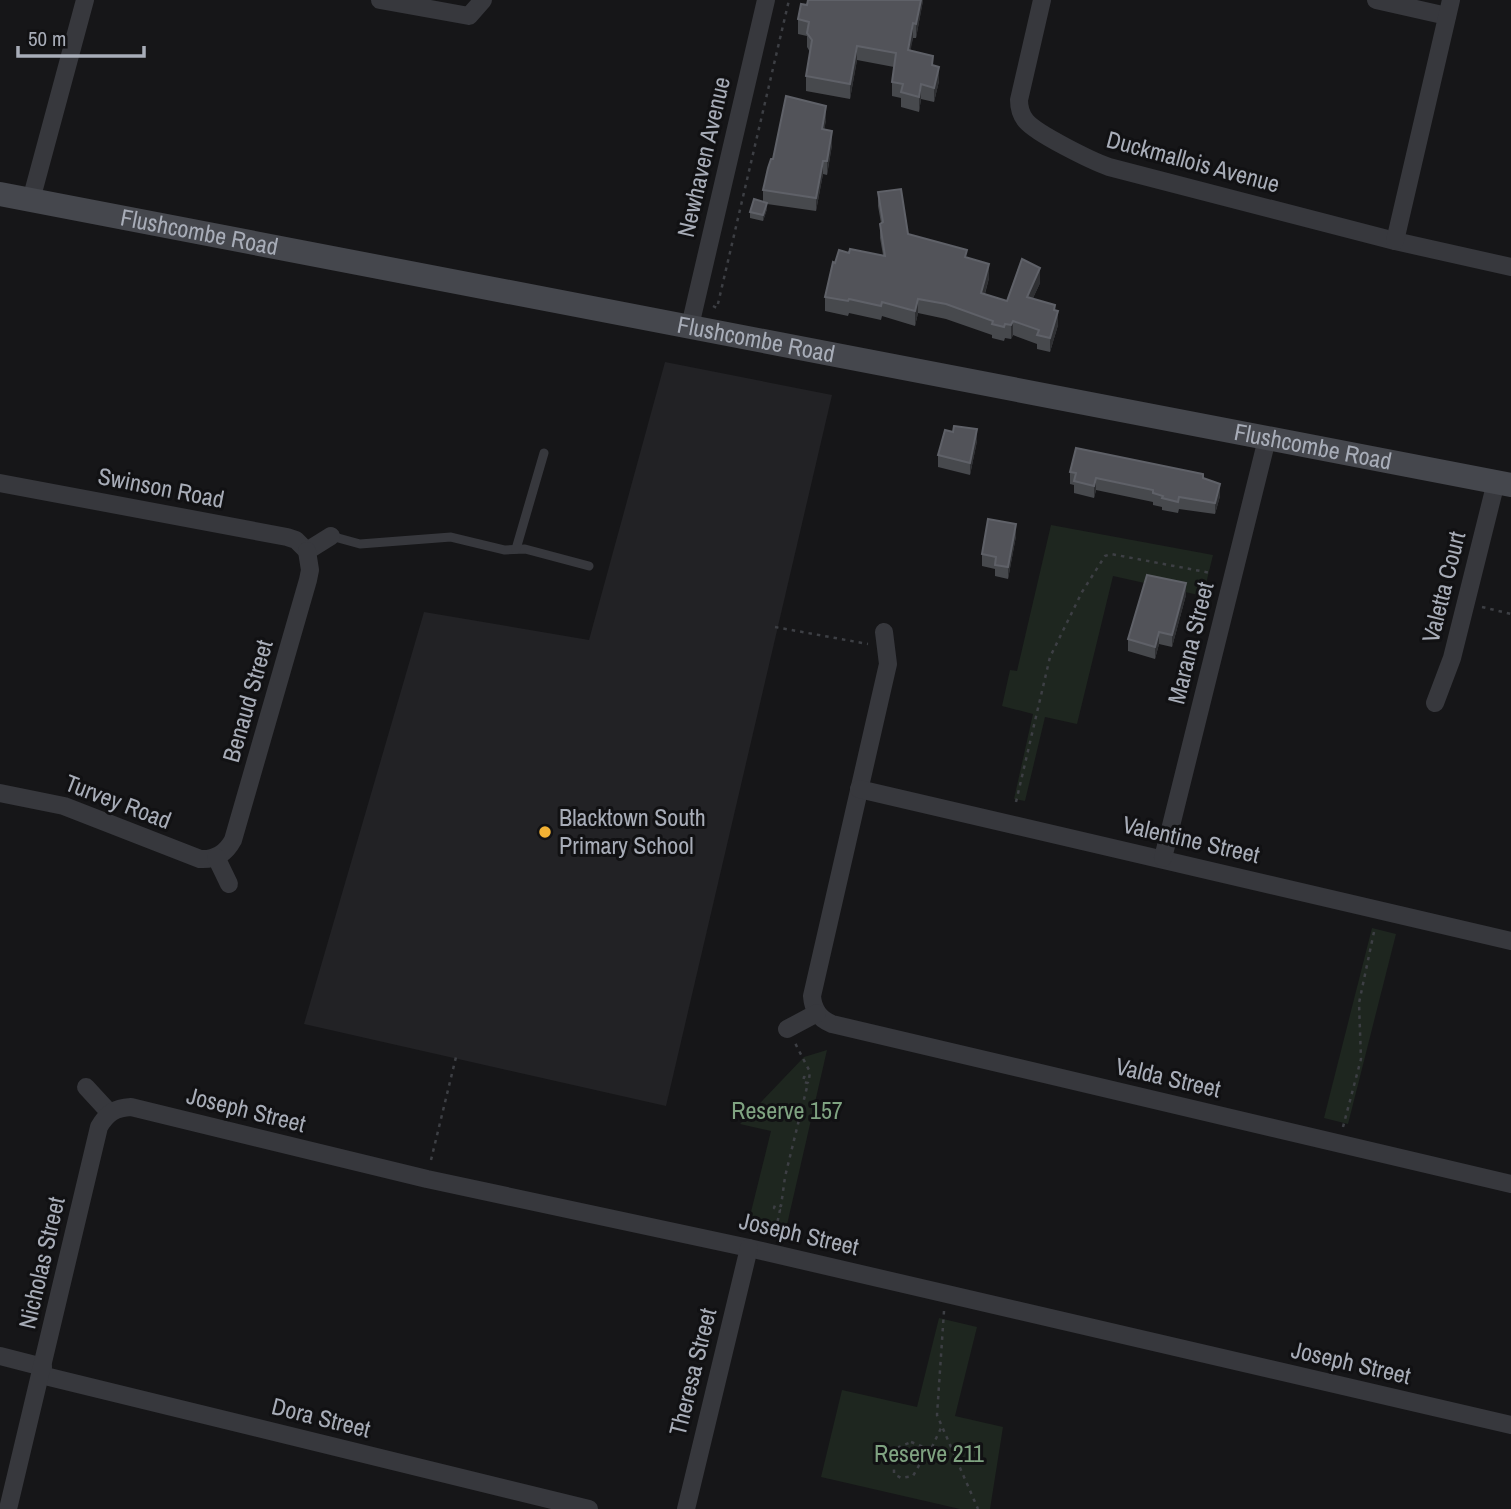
<svg xmlns="http://www.w3.org/2000/svg" width="1511" height="1509" viewBox="0 0 1511 1509" font-family="'Archivo Narrow',sans-serif">
  <rect width="100%" height="100%" fill="#161618"/>
  <!-- built -->
  <polygon fill="#222225" points="665,362 832,395 666,1106 304,1024 424,612 589,640"/>
  <!-- green -->
  <g fill="#1e261f">
    <polygon points="1051,525 1213,555 1203,596 1113,576 1077,724 1045,717 1025,801 1014,799 1033,714 1002,706 1010,670 1017,671"/>
    <polygon points="1372,928 1396,934 1348,1124 1324,1118"/>
    <polygon points="827,1050 786,1229 749,1220 771,1131 740,1124 804,1057"/>
    <polygon points="939,1318 977,1327 955,1416 1003,1427 990,1509 960,1509 821,1477 842,1390 917,1407"/>
  </g>
  <g fill="none" stroke-linecap="round" stroke-linejoin="round">
    <!-- path -->
    <g stroke="#3d3f44" stroke-width="2.5" stroke-dasharray="3.5 5" stroke-linecap="butt">
      <polyline points="713,306 717,308 789,0"/>
      <polyline points="1482,607 1511,614"/>
      <polyline points="775,627 868,644"/>
      <polyline points="1016,802 1050,657 1082,592 1105,556 1111,554 1211,573"/>
      <polyline points="1343,1127 1361,1059 1359,1003 1375,927"/>
      <polyline points="431,1160 456,1057"/>
      <polyline points="774,1238 780,1210 774,1208 775,1205 781,1206 785,1177 808,1083 803,1082 804,1077 809,1079 810,1072 795,1043"/>
      <polyline points="944,1311 937,1415 978,1509"/>
      <polygon points="911,1442 924,1447 926,1453 913,1476 901,1478 894,1474 894,1456 899,1447"/>
      <polyline points="926,1453 931,1449 942,1426"/>
    </g>
    <!-- lane -->
    <g stroke="#37383d" stroke-width="9">
      <polyline points="331,536 360,544 451,537 505,550 525,549 589,566"/>
      <polyline points="516,549 544,453"/>
    </g>
    <!-- street -->
    <g stroke="#37383d" stroke-width="18">
      <polyline points="380,0 469,16 483,0"/>
      <path d="M1042,0L1019,100C1019,107 1021,115 1026,121C1037,134 1092,161 1109,167L1395,241L1511,267"/>
      <polyline points="1376,0 1447,16"/>
      <polyline points="31,200 85,0"/>
      <polyline points="1395,241 1451,0"/>
      <polyline points="690,326 766,0"/>
      <polyline points="0,483 287,537 296,540 307,551"/>
      <polyline points="307,551 331,536"/>
      <path d="M884,632L888,664L812,996C813,1009 819,1019 832,1024L1511,1184"/>
      <polyline points="1435,703 1452,658 1496,482"/>
      <polyline points="859,789 1511,941"/>
      <path d="M0,793L64,806L200,859C215,860 226,853 233,840L308,580L310,570L307,551"/>
      <polyline points="216,857 229,884"/>
      <polyline points="1163,858 1267,439"/>
      <polyline points="787,1029 817,1013"/>
      <polyline points="86,1087 109,1112"/>
      <polyline points="0,1356 43,1367"/>
      <polyline points="41,1375 589,1509"/>
      <path d="M8,1509L99,1127C107,1113 115,1108 131,1107L427,1179L749,1248L1511,1425"/>
      <polyline points="686,1509 749,1248"/>
    </g>
    <!-- secondary -->
    <path stroke="#45474d" stroke-width="24" id="s1" d="M0,194L1511,485"/>
  </g>
  <!-- wall -->
  <g fill="#47494d">
    <polygon points="923,0 916,38 913,38 910,50 933,65 939,81 934,102 921,99 919,112 901,107 901,98 892,96 892,82 894,67 857,60 850,99 806,91 806,76 810,52 807,47 807,36 798,34 798,19 807,5"/>
    <polygon points="826,120 824,130 832,145 827,175 823,174 816,211 767,204 767,209 763,221 750,218 750,212 763,202 763,190"/>
    <polygon points="878,192 908,234 967,258 989,278 985,294 1007,301 1040,283 1033,298 1055,310 1058,325 1050,352 1037,349 1037,344 1013,335 1011,339 1005,338 1004,341 992,338 992,335 946,319 918,313 915,326 882,316 881,320 849,313 848,316 825,311 825,297 835,263 849,253 883,255 880,238 880,224 881,223 878,206"/>
    <polygon points="953,432 977,441 970,475 938,467 938,455"/>
    <polygon points="1070,472 1203,478 1220,496 1215,514 1179,509 1178,513 1162,510 1162,507 1153,505 1153,502 1096,490 1094,498 1074,493 1074,485 1070,484"/>
    <polygon points="1016,536 1008,579 995,576 995,569 982,566 982,554"/>
    <polygon points="1186,595 1172,647 1159,644 1155,659 1128,651 1128,639"/>
  </g>
  <!-- shaded-wall -->
  <g fill="#2f3033">
    <polygon points="921,0 923,0 923,1 916,38 916,24"/>
    <polygon points="913,23 913,38 908,64 908,50"/>
    <polygon points="857,46 857,60 850,99 850,84"/>
    <polygon points="939,67 939,81 934,102 934,88"/>
    <polygon points="921,84 921,99 919,112 919,97"/>
    <polygon points="826,106 826,120 822,143 822,129"/>
    <polygon points="832,131 832,145 827,175 827,161"/>
    <polygon points="823,161 823,174 816,211 816,198"/>
    <polygon points="767,203 767,209 763,221 763,215"/>
    <polygon points="989,264 989,278 981,307 981,293"/>
    <polygon points="1040,268 1040,283 1027,311 1027,297"/>
    <polygon points="918,299 918,313 915,326 915,311"/>
    <polygon points="1058,311 1058,325 1050,352 1050,338"/>
    <polygon points="1013,321 1013,335 1011,339 1011,325"/>
    <polygon points="977,429 977,441 970,475 970,463"/>
    <polygon points="1096,478 1096,490 1094,498 1094,486"/>
    <polygon points="1220,484 1220,496 1215,514 1215,503"/>
    <polygon points="1016,524 1016,536 1008,579 1008,567"/>
    <polygon points="1186,583 1186,595 1172,647 1172,635"/>
    <polygon points="1159,632 1159,644 1155,659 1155,647"/>
  </g>
  <!-- building -->
  <g fill="#525359" stroke="#5f6168" stroke-width="2">
    <polygon points="808,0 921,0 916,24 913,23 908,50 933,56 932,65 939,67 934,88 921,84 919,97 901,92 903,84 892,82 896,53 857,46 850,84 806,76 812,40 807,33 809,22 798,19 801,4 807,5"/>
    <polygon points="786,96 826,106 822,129 832,131 827,161 823,161 816,198 763,190 768,168 771,159 773,159"/>
    <polygon points="901,189 908,234 967,250 965,257 989,264 981,293 1007,301 1022,259 1040,268 1027,297 1055,305 1054,310 1058,311 1050,338 1037,335 1039,330 1013,321 1011,325 1005,324 1004,327 992,324 993,321 946,304 918,299 915,311 882,302 881,306 849,299 848,301 825,297 833,262 835,263 839,250 849,253 850,249 885,256 880,224 883,222 878,192"/>
    <polygon points="754,199 767,203 763,215 750,212"/>
    <polygon points="954,426 977,429 970,463 938,455 945,430 953,432"/>
    <polygon points="1076,448 1203,474 1203,478 1220,484 1215,503 1179,497 1178,502 1162,498 1163,496 1153,493 1153,490 1096,478 1094,486 1074,481 1076,473 1070,472"/>
    <polygon points="988,519 1016,524 1008,567 995,565 996,557 982,554"/>
    <polygon points="1147,575 1186,583 1172,635 1159,632 1155,647 1128,639"/>
  </g>
  <!-- markers -->
  <circle fill="#f2b134" stroke="#111113" stroke-width="2.5" cx="545" cy="832" r="7"/>
  <g text-anchor="middle" stroke-width="6" stroke-linejoin="round" paint-order="stroke">
    <!-- street labels -->
    <g font-size="24" fill="#a8adb8" stroke="#111113">
      <text transform="translate(704 157) rotate(-77)" y="8">Newhaven Avenue</text>
      <text transform="translate(1193 162) rotate(15)" y="8">Duckmallois Avenue</text>
      <text dy="8" stroke="none"><textPath href="#s1" startOffset="203">Flushcombe Road</textPath></text>
      <text dy="8" stroke="none"><textPath href="#s1" startOffset="770">Flushcombe Road</textPath></text>
      <text dy="8" stroke="none"><textPath href="#s1" startOffset="1337">Flushcombe Road</textPath></text>
      <text transform="translate(161 488) rotate(11)" y="8">Swinson Road</text>
      <text transform="translate(1444 587) rotate(-76)" y="8">Valetta Court</text>
      <text transform="translate(1191 643) rotate(-76)" y="8">Marana Street</text>
      <text transform="translate(248 701) rotate(-74)" y="8">Benaud Street</text>
      <text transform="translate(118 802) rotate(21)" y="8">Turvey Road</text>
      <text transform="translate(1191 840) rotate(13)" y="8">Valentine Street</text>
      <text transform="translate(1168 1078) rotate(13)" y="8">Valda Street</text>
      <text transform="translate(246 1110) rotate(14)" y="8">Joseph Street</text>
      <text transform="translate(799 1234) rotate(13)" y="8">Joseph Street</text>
      <text transform="translate(42 1263) rotate(-77)" y="8">Nicholas Street</text>
      <text transform="translate(1351 1363) rotate(13)" y="8">Joseph Street</text>
      <text transform="translate(693 1372) rotate(-76)" y="8">Theresa Street</text>
      <text transform="translate(321 1418) rotate(14)" y="8">Dora Street</text>
    </g>
    <!-- poi labels -->
    <g font-size="24" fill="#a8adb8" stroke="#111113" text-anchor="start">
      <text x="559" y="826">Blacktown South<tspan x="559" dy="28">Primary School</tspan></text>
    </g>
    <!-- park labels -->
    <g font-size="24" fill="#7fa381" stroke="#111113">
      <text x="787" y="1119">Reserve 157</text>
      <text x="929" y="1462">Reserve 211</text>
    </g>
  </g>
  <!-- scale -->
  <path d="M18 46v10h126v-10" fill="none" stroke="#a8adb8" stroke-width="3.5"/>
  <text x="28" y="46" font-size="21" fill="#a8adb8" stroke="#111113" stroke-width="5" paint-order="stroke">50 m</text>
</svg>
